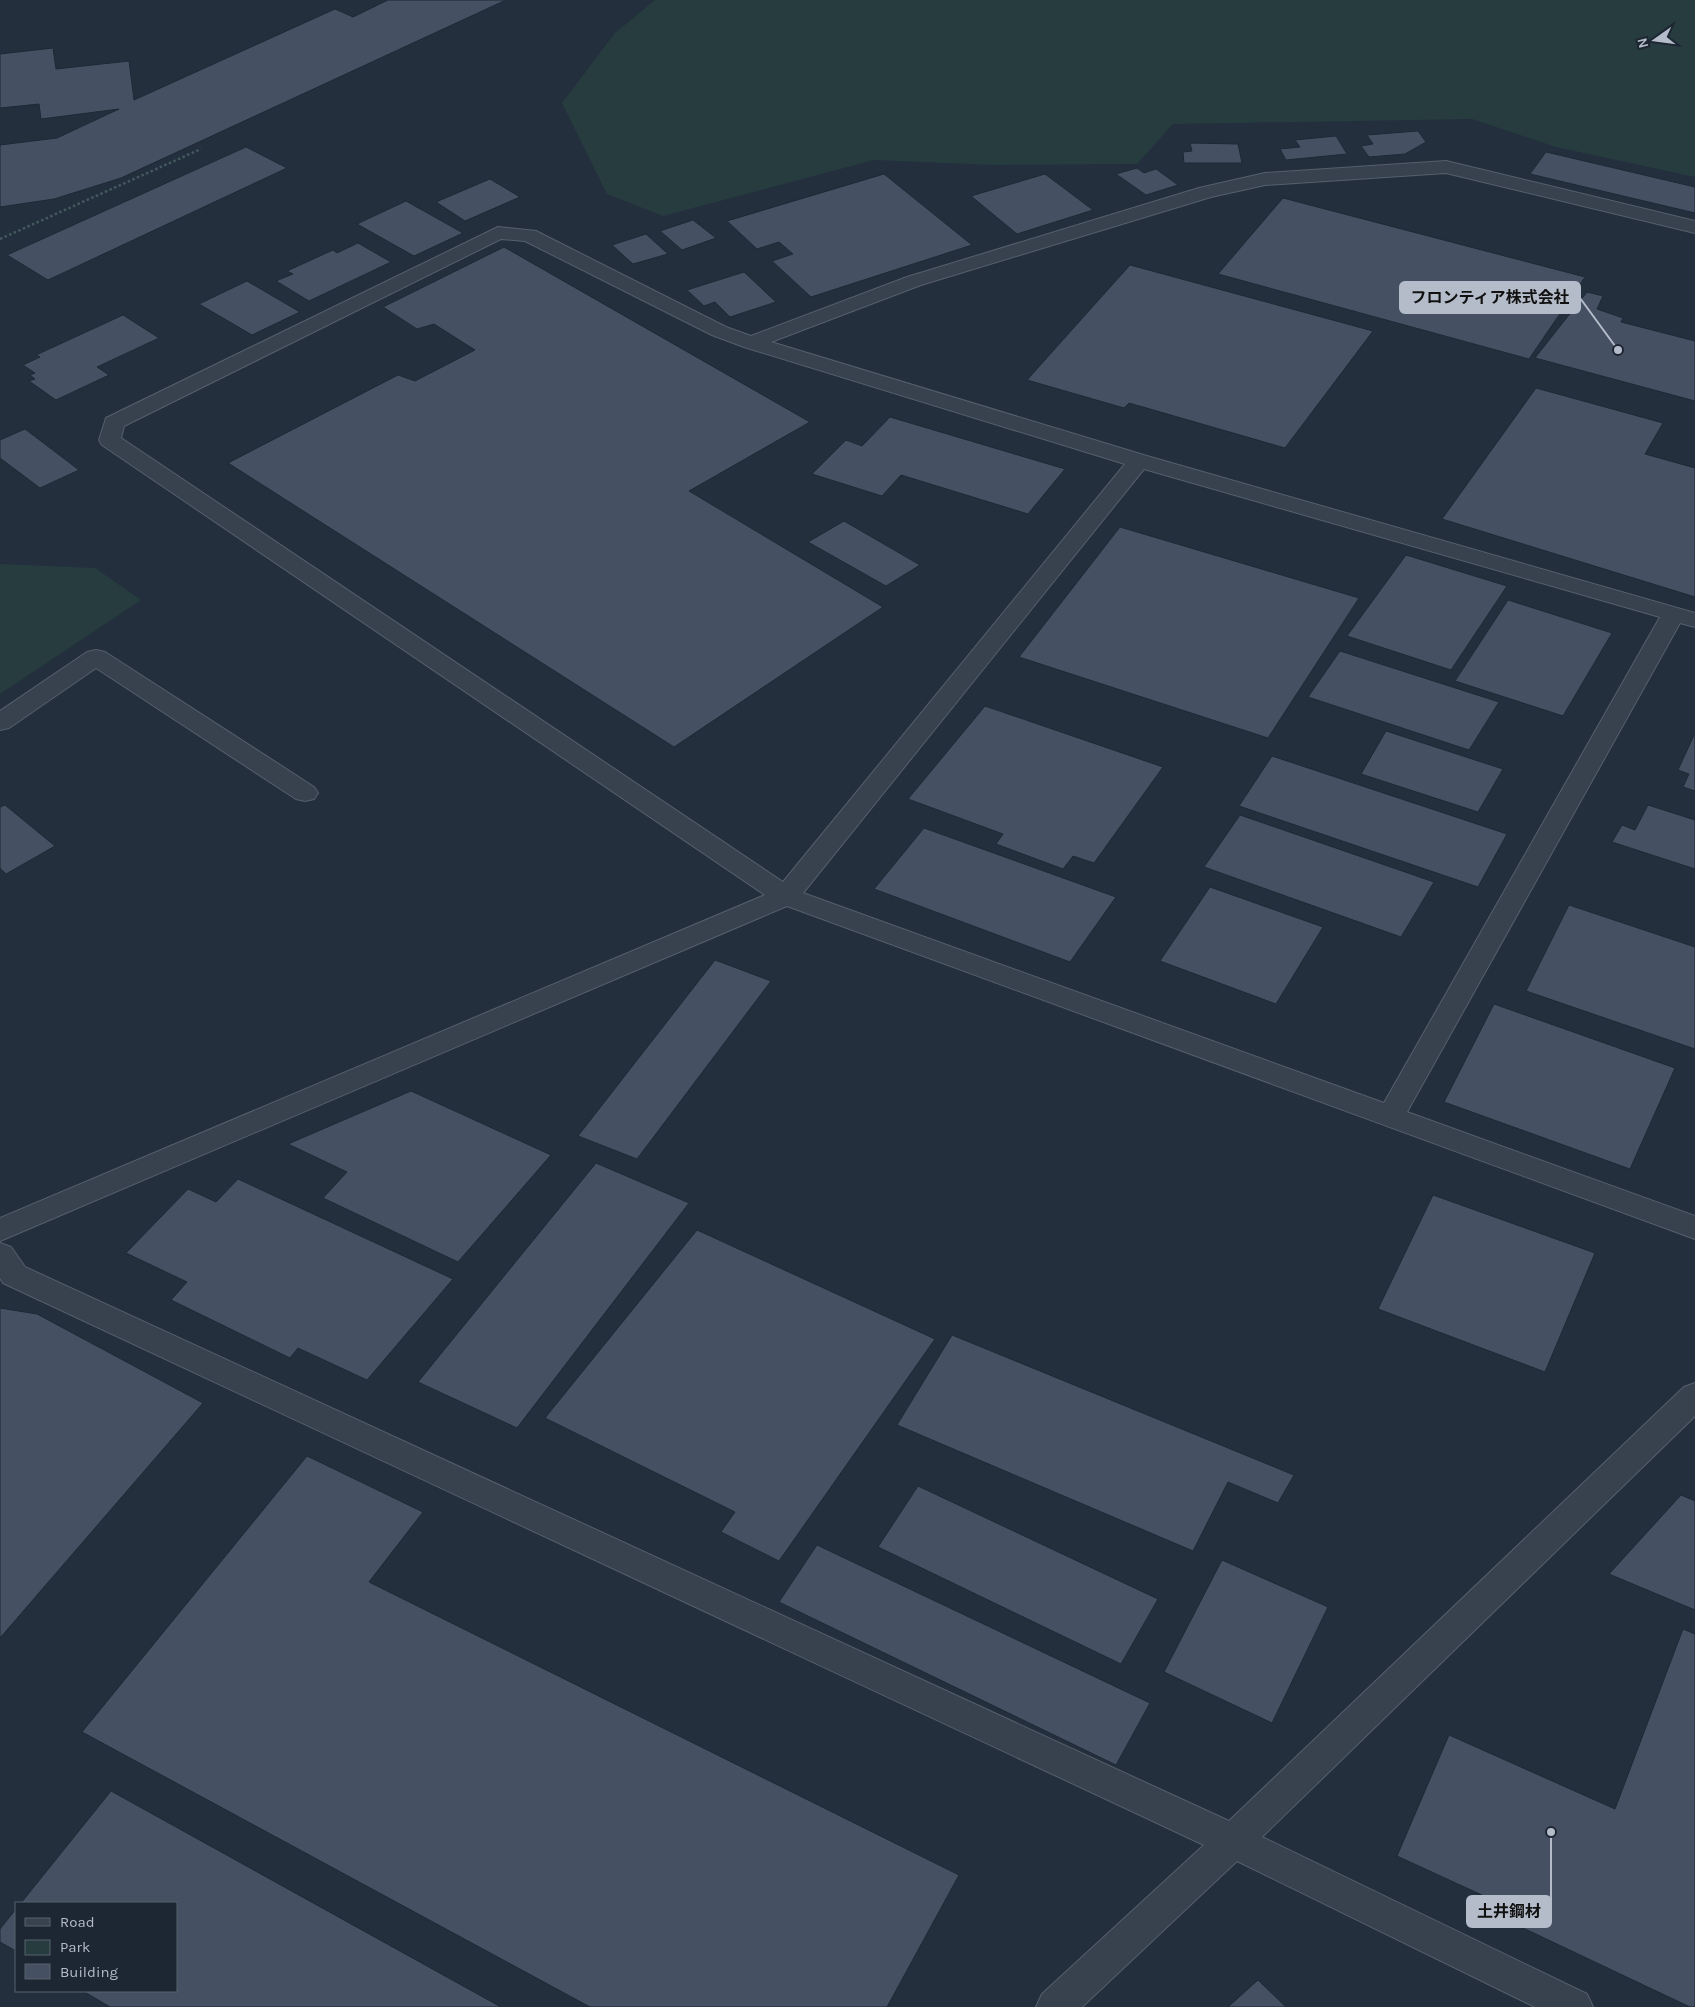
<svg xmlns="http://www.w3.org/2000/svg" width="1695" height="2007" viewBox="0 0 1695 2007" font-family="Karla,'Noto Sans JP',sans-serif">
  <rect width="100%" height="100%" fill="#242f3e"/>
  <!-- green -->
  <g fill="#263c3f">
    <polygon points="655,0 1695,0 1695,177 1556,147 1472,119 1173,124 1137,164 994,165 874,160 663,216 607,194 562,103 615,33"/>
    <polygon points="0,564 95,568 141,600 0,694"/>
  </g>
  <!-- building -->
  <g fill="#455162" stroke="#1f2835">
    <polygon points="388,0 506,0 121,178 54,199 0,207 0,145 57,138 119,109 41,119 39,104 0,108 0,54 53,48 56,69 129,61 134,100 335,9 353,17"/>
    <polygon points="1418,131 1426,142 1405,154 1369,157 1361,146 1373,144 1367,135"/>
    <polygon points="1336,136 1347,154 1286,160 1280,149 1300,147 1295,140"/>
    <polygon points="1190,143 1238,144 1242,163 1184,163 1183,152 1192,151"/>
    <polygon points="246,147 287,168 48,280 7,255"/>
    <polygon points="1546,152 1695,187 1695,213 1530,174"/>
    <polygon points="1137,168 1144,173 1156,169 1178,185 1146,195 1116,174"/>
    <polygon points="884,174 972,245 811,297 772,261 793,254 779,242 757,249 727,221"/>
    <polygon points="1045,174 1093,210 1017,234 971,196"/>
    <polygon points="490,179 520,197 465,221 436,202"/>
    <polygon points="1283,198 1585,277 1529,359 1218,274"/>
    <polygon points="406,201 463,233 414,256 357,224"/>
    <polygon points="693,220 716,238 682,250 660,231"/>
    <polygon points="646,234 668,254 633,264 612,245"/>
    <polygon points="358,243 391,262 309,301 276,281 293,274 287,271 333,250 337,253"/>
    <polygon points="504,247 810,422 689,491 883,607 674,747 228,463 398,375 415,381 475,350 434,324 417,329 383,307"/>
    <polygon points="1130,265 1373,331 1285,448 1129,403 1124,408 1027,380"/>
    <polygon points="744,272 776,302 730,317 715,302 704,306 687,290"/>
    <polygon points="247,281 300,312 252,335 199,304"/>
    <polygon points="1587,292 1603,296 1597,309 1623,318 1621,322 1695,341 1695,401 1535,358"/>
    <polygon points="123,315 159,338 97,367 109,375 56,400 29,381 35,379 30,375 35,373 23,365 40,357 36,355"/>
    <polygon points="1536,388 1663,423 1645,454 1695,468 1695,597 1442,519"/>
    <polygon points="890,417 1065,469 1028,514 901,475 882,496 812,474 846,440 862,446"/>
    <polygon points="25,429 79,470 40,488 0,458 0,440"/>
    <polygon points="844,521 920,565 886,586 808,542"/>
    <polygon points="1120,527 1359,598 1268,738 1019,657"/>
    <polygon points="1406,555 1507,586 1451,670 1347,636"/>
    <polygon points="1508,600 1612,633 1563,716 1455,681"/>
    <polygon points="1340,651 1499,702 1469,750 1308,697"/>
    <polygon points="985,706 1163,767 1094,863 1073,856 1063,869 996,844 1003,834 908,799"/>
    <polygon points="1386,731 1503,769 1478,812 1361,774"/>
    <polygon points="1695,733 1695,791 1683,787 1689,774 1678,770"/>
    <polygon points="1272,756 1507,834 1478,887 1239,806"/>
    <polygon points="5,805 55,846 6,874 0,868 0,807"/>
    <polygon points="1648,805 1695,820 1695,869 1612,842 1622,825 1635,830"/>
    <polygon points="1240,815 1434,882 1401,937 1204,867"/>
    <polygon points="924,828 1116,897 1070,962 874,889"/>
    <polygon points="1210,887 1323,927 1276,1004 1160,961"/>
    <polygon points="1569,905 1695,947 1695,1049 1526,991"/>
    <polygon points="715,960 771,981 637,1159 578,1136"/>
    <polygon points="1494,1004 1675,1068 1630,1169 1444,1102"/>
    <polygon points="411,1091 551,1155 458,1262 323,1198 347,1172 288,1144"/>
    <polygon points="596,1163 689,1203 517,1428 418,1382"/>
    <polygon points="238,1179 453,1279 367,1380 298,1348 290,1358 171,1300 187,1282 126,1253 188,1189 216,1202"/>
    <polygon points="1433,1195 1595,1253 1545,1372 1378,1309"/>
    <polygon points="697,1230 935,1339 779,1561 721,1532 735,1512 545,1418"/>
    <polygon points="0,1308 37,1314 203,1403 0,1638"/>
    <polygon points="952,1335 1294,1475 1278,1503 1228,1482 1193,1551 897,1425"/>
    <polygon points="307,1456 423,1512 369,1582 959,1875 887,2007 590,2007 82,1732"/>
    <polygon points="918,1486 1158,1599 1121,1664 878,1547"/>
    <polygon points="1681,1495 1695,1501 1695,1610 1609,1574"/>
    <polygon points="817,1545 1150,1703 1116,1765 779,1602"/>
    <polygon points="1222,1560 1328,1607 1272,1723 1164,1672"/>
    <polygon points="1683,1629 1695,1634 1695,2007 1690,2007 1485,1910 1484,1896 1397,1856 1449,1735 1615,1809"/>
    <polygon points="111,1791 501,2007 110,2007 83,1991 176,1991 176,1903 21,1903"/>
    <polygon points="16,1909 16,1951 0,1942 0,1929"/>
    <polygon points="1258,1980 1286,2007 1228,2007"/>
  </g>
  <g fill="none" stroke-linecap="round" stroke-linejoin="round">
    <!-- minor casing -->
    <g stroke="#565f6c" stroke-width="2">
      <g id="minor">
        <path d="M1446,161L1695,221V233L1446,173L1265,185L1211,197L921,285L771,342L1147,456L1695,613V627L1680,623L1407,1112L1695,1216V1239L787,906L0,1241V1218L765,895L102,445L99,440L106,418L498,227L536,231L726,327L751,336L907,277L1199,188L1265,173ZM501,239L525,241L712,335L744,347L1125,464L783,882L121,438L124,426ZM1144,469L1660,617L1384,1103L803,893Z"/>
        <polygon points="96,650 105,652 314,787 318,793 314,799 305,801 296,799 96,668 9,728 0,730 0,711 87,652"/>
        <polygon points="0,1243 11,1247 25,1267 1229,1821 1684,1387 1695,1383 1695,1416 1262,1837 1587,1994 1593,2007 1535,2007 1237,1861 1082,2007 1036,2007 1042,1994 1204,1845 3,1283 0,1278"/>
      </g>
    </g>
    <!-- path -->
    <polyline stroke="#44595c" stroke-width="2.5" stroke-dasharray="2.5 2.5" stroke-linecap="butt" points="0,239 201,149"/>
    <!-- minor -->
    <use href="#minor" fill="#38414e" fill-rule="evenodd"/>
  </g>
  <!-- callouts -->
  <path fill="none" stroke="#b4bcc9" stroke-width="2" d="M1618 350L1580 298M1551 1832L1551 1911"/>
  <g fill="#b4bcc9" stroke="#1d2633" stroke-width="2">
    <circle cx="1618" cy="350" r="5"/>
    <circle cx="1551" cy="1832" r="5"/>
  </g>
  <g fill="#b4bcc9" stroke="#b4bcc9" stroke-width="2">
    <rect x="1400" y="282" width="180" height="31" rx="5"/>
    <rect x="1467" y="1896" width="84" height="31" rx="5"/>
  </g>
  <g font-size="16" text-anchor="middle" font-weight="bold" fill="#111">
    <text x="1490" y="303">フロンティア株式会社</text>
    <text x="1509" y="1917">土井鋼材</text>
  </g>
  <!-- legend -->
  <rect x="15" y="1902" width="162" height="90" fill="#1d2633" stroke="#59626f"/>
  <rect x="25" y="1918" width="25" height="8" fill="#38414e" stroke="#59626f"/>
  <text x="60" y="1927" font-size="15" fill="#b4bcc9">Road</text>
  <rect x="25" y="1940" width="25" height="15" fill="#263c3f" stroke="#59626f"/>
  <text x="60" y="1952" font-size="15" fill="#b4bcc9">Park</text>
  <rect x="25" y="1964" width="25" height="15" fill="#455162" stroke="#59626f"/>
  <text x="60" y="1977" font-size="15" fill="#b4bcc9">Building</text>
  <!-- north arrow -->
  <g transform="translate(1655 40) rotate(256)" stroke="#1d2633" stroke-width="4" paint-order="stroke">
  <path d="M0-4L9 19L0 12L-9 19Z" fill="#b4bcc9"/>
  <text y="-8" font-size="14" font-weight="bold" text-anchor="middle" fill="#b4bcc9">N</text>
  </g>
</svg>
